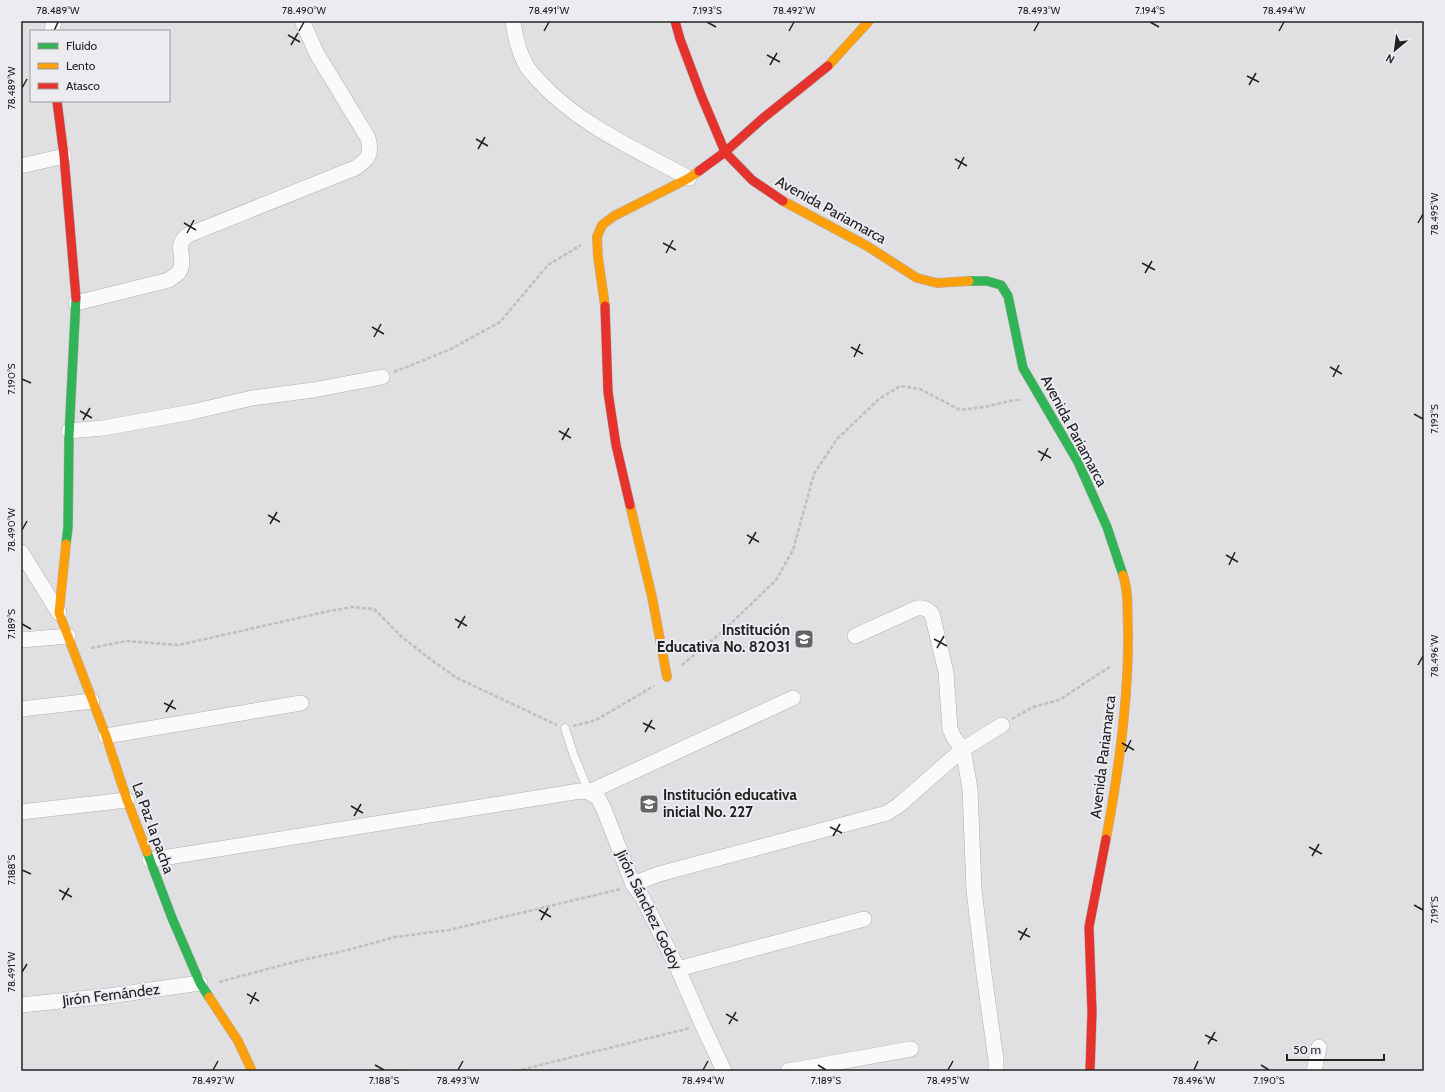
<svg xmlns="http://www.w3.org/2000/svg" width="1445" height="1092" viewBox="0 0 1445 1092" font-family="Cabin,sans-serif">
  <rect width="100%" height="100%" fill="#e0e0e2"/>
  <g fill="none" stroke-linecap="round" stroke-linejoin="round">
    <!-- lane casing -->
    <g stroke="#b1b1b3" stroke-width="9">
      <polyline id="lane" points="565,728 574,756 589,792"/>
    </g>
    <!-- street casing -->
    <g stroke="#b1b1b3" stroke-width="16">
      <g id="street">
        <path d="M513,21C515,37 519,53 527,67C530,72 535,76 539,81C579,125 637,150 689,178"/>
        <polyline points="52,31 54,21"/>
        <polyline points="21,166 64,156"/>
        <path d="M76,303L169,280C172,277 177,275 179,272C188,259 172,246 188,235L355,168C369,159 372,154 368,138L317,54L302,21"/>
        <polyline points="69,431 103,428 192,412 252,398 313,390 382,377"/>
        <polyline points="21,552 59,613"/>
        <path d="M855,636L917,608C924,607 927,609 932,614L946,672L950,729L954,738L963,749L970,789L974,890L984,974L996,1060V1071"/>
        <polyline points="21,640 68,636"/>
        <polyline points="21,709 92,701"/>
        <polyline points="106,736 301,703"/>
        <polyline points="589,792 598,798 603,807 633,884 642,897 678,969 702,1024 724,1071"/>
        <polyline points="21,812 127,800"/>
        <polyline points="150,860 580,791 589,792 793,698"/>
        <polyline points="633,884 659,874 887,813 899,805 963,749 1002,725"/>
        <polyline points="678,969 864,919"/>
        <polyline points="21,1005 109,996 200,983"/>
        <polyline points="788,1071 911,1049"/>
        <polyline points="1314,1071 1319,1047"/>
      </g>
    </g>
    <!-- fast casing -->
    <g stroke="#b1b1b3" stroke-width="10">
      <g id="fast">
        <polyline points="969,281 987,281 1001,285 1008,296 1023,368 1078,462 1107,527 1123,575"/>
        <polyline points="66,544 68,527 69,436 76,298"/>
        <polyline points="147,852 172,918 200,983 209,997"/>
      </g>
    </g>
    <!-- slow casing -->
    <g stroke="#b1b1b3" stroke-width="10">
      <g id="slow">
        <polyline points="828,66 869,21"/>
        <polyline points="783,201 867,246 917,278 937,283 969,281"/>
        <polyline points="605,306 598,257 597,237 602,225 614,216 689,178 699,171"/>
        <polyline points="630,505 652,597 667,677"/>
        <polyline points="66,544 59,613 106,736 127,800 147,852"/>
        <path d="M1106,839C1119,770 1129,699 1128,629C1127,611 1129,592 1123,575"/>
        <polyline points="209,997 238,1041 252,1071"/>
      </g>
    </g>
    <!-- jam casing -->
    <g stroke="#b1b1b3" stroke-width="10">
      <g id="jam">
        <polyline points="675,21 680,39 701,95 725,152 752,180 783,201"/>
        <polyline points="57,101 64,156 76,298"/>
        <polyline points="699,171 725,152 762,119 828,66"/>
        <polyline points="605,306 608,392 616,445 630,505"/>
        <polyline points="1090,1071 1092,1012 1089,927 1106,839"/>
      </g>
    </g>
    <!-- path -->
    <g stroke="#bfbfc1" stroke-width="2.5" stroke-dasharray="4 2" stroke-linecap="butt">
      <polyline points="394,372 449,350 500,322 548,265 581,245"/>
      <polyline points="91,648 126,641 179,645 329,611 352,607 374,609 402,637 430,659 457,678 557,725"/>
      <polyline points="682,665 723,631 776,580 793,550 814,474 837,439 879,399 900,386 920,389 960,410 984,407 1014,400 1022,400"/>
      <polyline points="1012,719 1033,707 1059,700 1111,666"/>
      <polyline points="573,726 596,720 654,686"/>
      <polyline points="219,982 294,962 348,950 395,937 449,930 621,889"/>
      <polyline points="392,1071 401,1070 412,1071"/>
      <polyline points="516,1071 690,1028"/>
    </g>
    <!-- lane -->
    <use href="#lane" stroke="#fafafb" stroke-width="8"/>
    <!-- street -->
    <use href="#street" stroke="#fafafb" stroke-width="15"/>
    <!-- fast -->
    <use href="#fast" stroke="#30b455" stroke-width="9"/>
    <!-- slow -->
    <use href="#slow" stroke="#ff9f0a" stroke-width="9"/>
    <!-- jam -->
    <use href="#jam" stroke="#e5322d" stroke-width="9"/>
  </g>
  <!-- ticks -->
  <path fill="none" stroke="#222223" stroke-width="1.5" d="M707,22L716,27M1150,22L1159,27M54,31L58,22M299,31L304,22M544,31L549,22M789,31L794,22M1034,31L1039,22M1279,31L1284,22M288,35L300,42M291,45L298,33M767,55L780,62M770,65L777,53M1247,76L1259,82M1249,85L1256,73M22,88L27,79M476,139L488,146M478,149L485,137M955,159L967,166M958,169L964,157M184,223L196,230M1418,223L1423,214M187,233L194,220M663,243L676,250M666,253L673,240M1142,263L1155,270M1145,273L1152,261M372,327L384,334M374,337L381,324M851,347L863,354M854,357L860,344M1330,367L1342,374M1333,377L1339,365M22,379L31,383M80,411L92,418M1414,414L1423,419M83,420L90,408M559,431L571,438M562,440L569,428M1038,451L1051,458M1041,461L1048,448M268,515L280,522M270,524L277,512M22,530L27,521M747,535L759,542M749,544L756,532M1226,555L1238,562M1229,565L1235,552M455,619L467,626M22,624L31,629M458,628L465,616M934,639L947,646M937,648L944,636M1418,665L1423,656M164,703L176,709M166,712L173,700M643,723L655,729M645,732L652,720M1122,743L1134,750M1125,752L1131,740M351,806L363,813M354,816L361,804M830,827L842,833M833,836L840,824M1309,847L1322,854M1312,856L1319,844M22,870L31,874M59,890L72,897M62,900L69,888M1414,905L1423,910M539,910L551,917M541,920L548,908M1018,931L1030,937M1020,940L1027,928M22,972L27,964M247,994L259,1001M250,1004L256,992M726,1014L738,1021M729,1024L736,1012M1205,1035L1217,1041M1208,1044L1215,1032M375,1065L384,1070M818,1065L826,1070M1261,1065L1269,1070M213,1070L218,1061M458,1070L463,1061M703,1070L708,1061M948,1070L953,1061M1194,1070L1198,1061"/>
  <!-- icons -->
  <defs>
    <g id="school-square" transform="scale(1)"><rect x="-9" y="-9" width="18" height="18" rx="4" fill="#646466" stroke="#ececf0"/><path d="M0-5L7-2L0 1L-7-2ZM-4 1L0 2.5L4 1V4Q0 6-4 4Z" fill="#fff"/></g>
  </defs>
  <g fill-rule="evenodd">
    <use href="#school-square" x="804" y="639"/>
    <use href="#school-square" x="649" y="804"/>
  </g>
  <g text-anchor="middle" stroke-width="4" stroke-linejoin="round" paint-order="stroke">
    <!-- street labels -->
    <g font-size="15" fill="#222223" stroke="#ececf0">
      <text transform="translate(831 210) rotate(29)" y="5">Avenida Pariamarca</text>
      <text transform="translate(1074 431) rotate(62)" y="5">Avenida Pariamarca</text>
      <text transform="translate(1103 757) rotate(-83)" y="5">Avenida Pariamarca</text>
      <text transform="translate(153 828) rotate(70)" y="5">La Paz la pacha</text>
      <text transform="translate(649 910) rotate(64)" y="5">Jirón Sánchez Godoy</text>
      <text transform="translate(111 995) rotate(-7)" y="5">Jirón Fernández</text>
    </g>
    <!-- poi labels -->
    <g font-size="15" font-weight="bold" fill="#222223" stroke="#ececf0" text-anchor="end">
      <text x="790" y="635">Institución<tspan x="790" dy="17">Educativa No. 82031</tspan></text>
      <text x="663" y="800" text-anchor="start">Institución educativa<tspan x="663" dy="17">inicial No. 227</tspan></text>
    </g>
  </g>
  <!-- border -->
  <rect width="1445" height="1092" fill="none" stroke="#ececf0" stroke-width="44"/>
  <!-- legend -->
  <rect x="30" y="30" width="140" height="72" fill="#ececf0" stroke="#9b9b9e"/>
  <rect x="38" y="43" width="20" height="6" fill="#30b455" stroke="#9b9b9e"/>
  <text x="66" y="50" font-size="12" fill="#222223">Fluido</text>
  <rect x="38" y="63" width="20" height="6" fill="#ff9f0a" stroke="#9b9b9e"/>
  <text x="66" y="70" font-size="12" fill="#222223">Lento</text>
  <rect x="38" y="83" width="20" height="6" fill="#e5322d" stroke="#9b9b9e"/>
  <text x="66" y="90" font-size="12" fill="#222223">Atasco</text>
  <!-- north arrow -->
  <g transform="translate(1395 50) rotate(209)" stroke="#ececf0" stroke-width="3" paint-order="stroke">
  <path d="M0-3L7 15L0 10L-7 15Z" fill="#222223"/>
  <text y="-6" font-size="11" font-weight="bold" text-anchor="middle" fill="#222223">N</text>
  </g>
  <!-- scale -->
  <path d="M1287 1054v6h97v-6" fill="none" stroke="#222223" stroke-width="2"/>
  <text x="1293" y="1054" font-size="12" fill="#222223" stroke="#ececf0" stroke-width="3" paint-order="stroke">50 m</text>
  <rect x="22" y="22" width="1401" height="1048" fill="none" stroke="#222223" stroke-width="1.5"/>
  <g font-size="10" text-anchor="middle" fill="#222223">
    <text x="58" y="14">78.489°W</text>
    <text x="304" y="14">78.490°W</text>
    <text x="549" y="14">78.491°W</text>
    <text x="707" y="14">7.193°S</text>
    <text x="794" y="14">78.492°W</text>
    <text x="1039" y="14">78.493°W</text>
    <text x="1150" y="14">7.194°S</text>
    <text x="1284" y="14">78.494°W</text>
    <text transform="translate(11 88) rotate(-90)" y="4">78.489°W</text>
    <text transform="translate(1434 214) rotate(-90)" y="4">78.495°W</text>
    <text transform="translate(11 379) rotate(-90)" y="4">7.190°S</text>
    <text transform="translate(1434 419) rotate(-90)" y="4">7.193°S</text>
    <text transform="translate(11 530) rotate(-90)" y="4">78.490°W</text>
    <text transform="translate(11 624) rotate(-90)" y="4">7.189°S</text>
    <text transform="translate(1434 656) rotate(-90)" y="4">78.496°W</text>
    <text transform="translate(11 870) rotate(-90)" y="4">7.188°S</text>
    <text transform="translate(1434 910) rotate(-90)" y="4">7.191°S</text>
    <text transform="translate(11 972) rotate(-90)" y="4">78.491°W</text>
    <text x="213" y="1084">78.492°W</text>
    <text x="384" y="1084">7.188°S</text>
    <text x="458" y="1084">78.493°W</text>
    <text x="703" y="1084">78.494°W</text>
    <text x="826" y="1084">7.189°S</text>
    <text x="948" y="1084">78.495°W</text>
    <text x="1194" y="1084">78.496°W</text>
    <text x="1269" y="1084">7.190°S</text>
  </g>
</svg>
